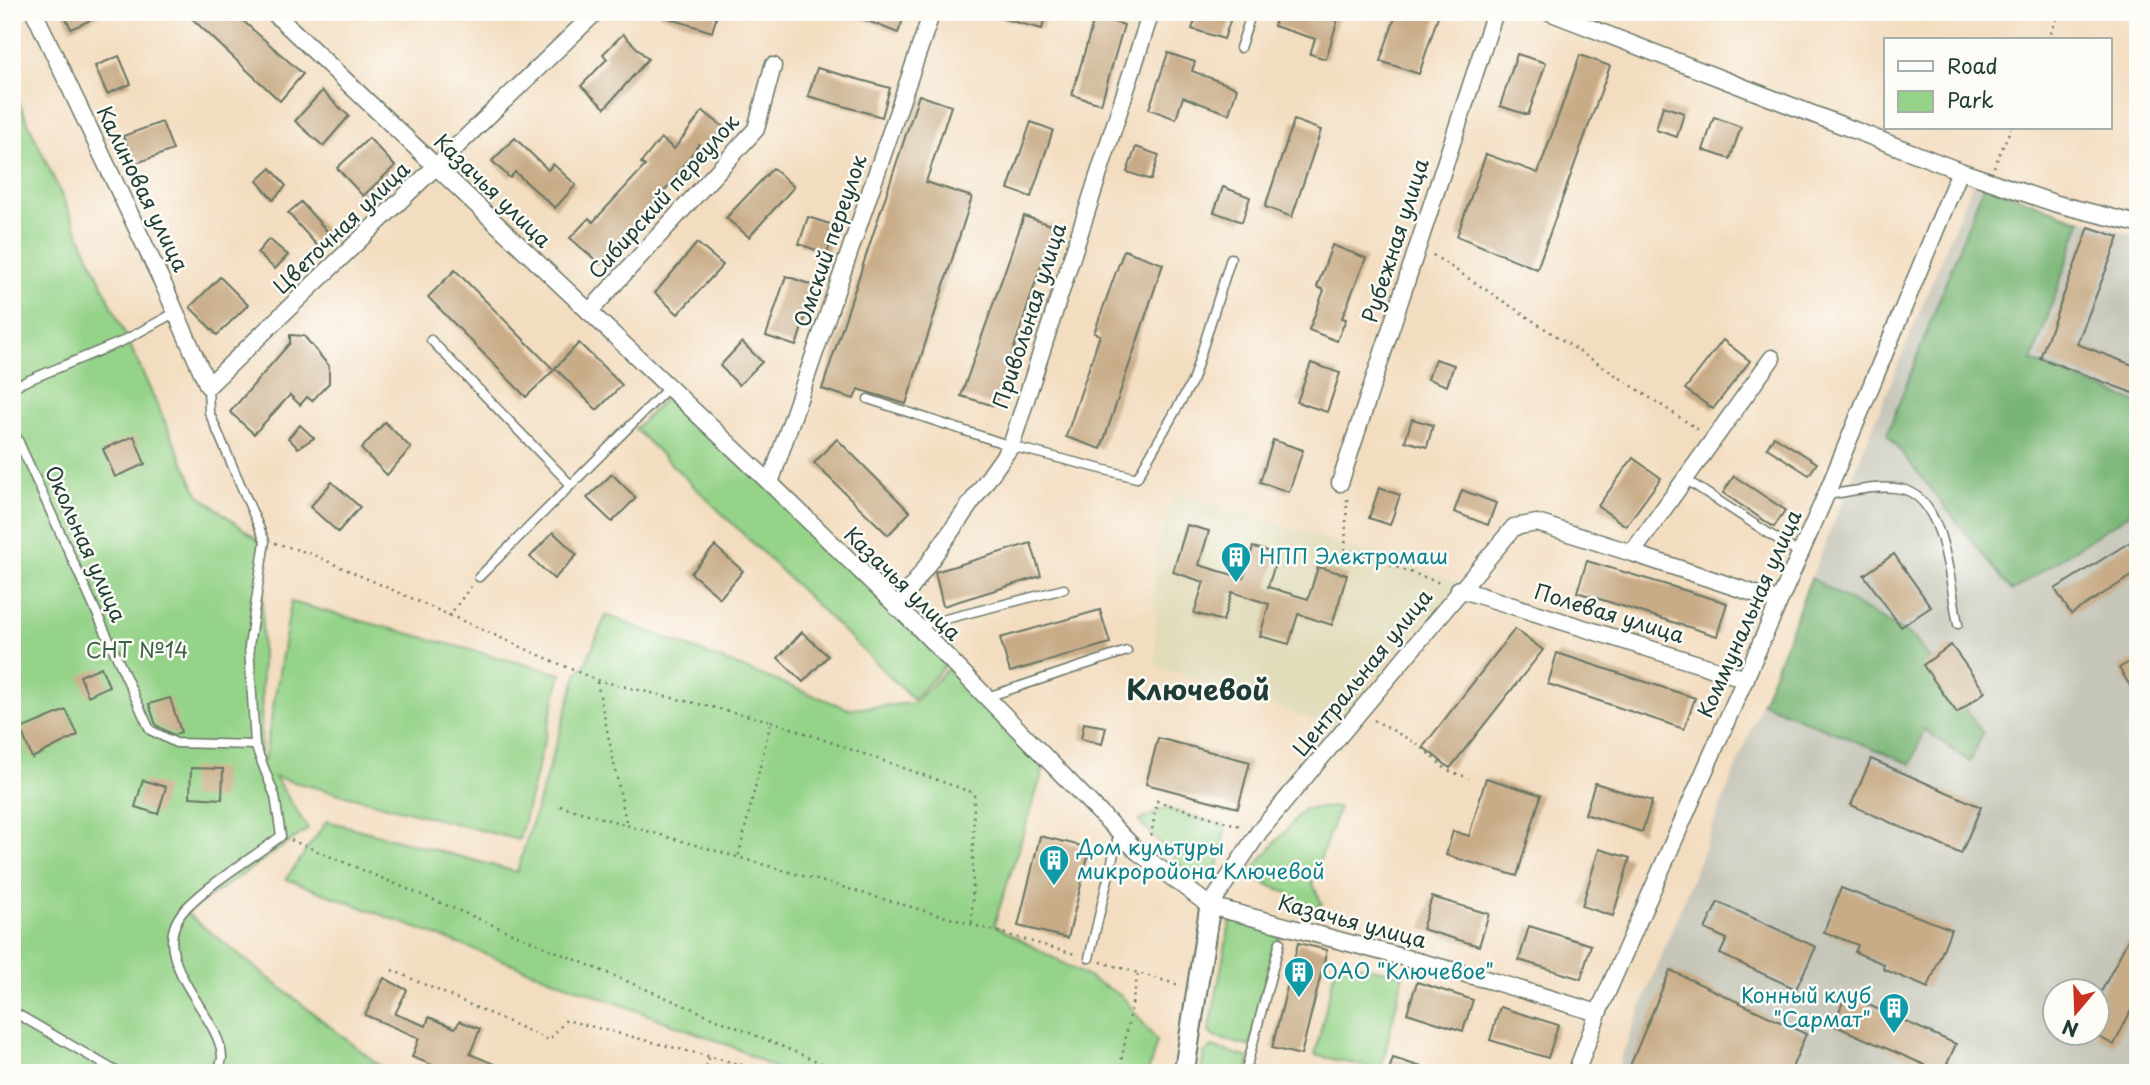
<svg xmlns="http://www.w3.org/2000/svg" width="2150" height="1085" viewBox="0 0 2150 1085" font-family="'Playpen Sans',sans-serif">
  <rect width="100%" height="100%" fill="#fdfcf7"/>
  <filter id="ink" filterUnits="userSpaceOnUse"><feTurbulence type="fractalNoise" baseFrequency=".0143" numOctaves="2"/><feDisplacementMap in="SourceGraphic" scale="14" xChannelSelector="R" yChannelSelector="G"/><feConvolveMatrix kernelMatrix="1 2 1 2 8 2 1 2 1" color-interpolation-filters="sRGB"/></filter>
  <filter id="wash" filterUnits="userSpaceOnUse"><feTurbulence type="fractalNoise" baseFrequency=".00686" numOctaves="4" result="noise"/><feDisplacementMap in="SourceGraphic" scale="28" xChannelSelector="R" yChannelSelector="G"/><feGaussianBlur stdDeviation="1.57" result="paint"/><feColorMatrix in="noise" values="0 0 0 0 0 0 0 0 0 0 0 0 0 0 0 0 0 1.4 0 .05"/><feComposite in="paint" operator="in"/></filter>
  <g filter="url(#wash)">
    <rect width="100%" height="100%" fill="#f3ddc0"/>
    <!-- built -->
    <polygon fill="#e1dcba" points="1174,491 1460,582 1333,727 1156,666 1154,557"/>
    <!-- industrial -->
    <path fill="#c5c5b8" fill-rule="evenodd" d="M1972,184L2138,237V1073H1615L1811,578ZM2056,990H2098V1032H2056Z"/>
    <!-- green -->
    <g fill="#95d389" stroke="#5a885e" stroke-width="2">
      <polygon points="12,87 198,494 263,544 261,758 264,761 291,602 561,674 519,840 275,777 308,829 186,913 389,1073 12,1073"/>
      <polygon points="673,390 951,660 913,699 635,429"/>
      <polygon points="606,615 849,709 913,703 947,670 987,697 1045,765 994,925 1122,996 1157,1041 1148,1073 784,1073 731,1046 286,879 327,821 517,872 578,672 585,665"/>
      <polygon points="1339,807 1312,882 1322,904 1310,912 1298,906 1288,893 1247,876 1304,809"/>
      <polygon points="1165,808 1226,826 1216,877 1188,872 1139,821"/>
      <polygon points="1237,918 1277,930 1280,938 1250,1046 1248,1046 1214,1037 1209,1032 1230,923"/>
      <polygon points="1337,960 1403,975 1381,1070 1315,1055"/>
      <polygon points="1212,1047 1249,1058 1248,1073 1201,1073 1204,1053"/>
      <polygon points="727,1065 763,1073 708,1073"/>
    </g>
    <!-- forest -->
    <g fill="#78b575" stroke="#4c7954" stroke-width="2">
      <polygon points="1984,184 2081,221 2032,361 2138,403 2138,508 2012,591 1887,434"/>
      <polygon points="1811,578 1914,638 1983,733 1970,762 1924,729 1911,764 1762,703"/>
    </g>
    <g id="blocks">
      <!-- building -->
      <g fill="#c8ac87">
        <polygon points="63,12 108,12 71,29"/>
        <polygon points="185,12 233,12 303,74 280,101"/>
        <polygon points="659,12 718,12 712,32 659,15"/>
        <polygon points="845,12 906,12 898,33"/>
        <polygon points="997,12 1046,12 1042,29 996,17"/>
        <polygon points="1198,12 1233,12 1224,39 1192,29"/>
        <polygon points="1278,12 1340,12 1326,59 1310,54 1315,39 1274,26"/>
        <polygon points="1397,12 1429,12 1438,16 1419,74 1380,61"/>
        <polygon points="1095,16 1124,25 1101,104 1072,95"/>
        <polygon points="623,34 648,59 605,108 581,86 607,59 603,54"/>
        <polygon points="1168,53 1195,62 1192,71 1237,88 1229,114 1183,97 1176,119 1149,109"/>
        <polygon points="1517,54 1546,63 1528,115 1500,106"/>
        <polygon points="1580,55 1610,66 1537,269 1457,236 1486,154 1538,173"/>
        <polygon points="119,56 131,84 107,94 95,66"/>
        <polygon points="817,68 890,88 882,117 808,96"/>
        <polygon points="322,91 349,116 323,146 295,121"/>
        <polygon points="919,95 951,106 926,182 972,197 906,404 858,389 854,399 822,389"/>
        <polygon points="1663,106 1684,113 1677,137 1656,130"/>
        <polygon points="703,111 726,129 709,151 699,144 658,200 600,264 570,238 589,218 593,222 645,166 641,163 661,138 674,149"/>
        <polygon points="1714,117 1741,127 1730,159 1703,150"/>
        <polygon points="1294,120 1321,130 1292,217 1265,207"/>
        <polygon points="162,122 173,150 134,164 123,136"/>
        <polygon points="1031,122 1053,130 1031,197 1008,189"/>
        <polygon points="369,138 395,166 363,196 337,168"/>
        <polygon points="515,138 548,170 553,164 576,185 555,208 515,172 510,178 492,161"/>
        <polygon points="1136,147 1159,155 1151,180 1127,172"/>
        <polygon points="271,168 286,186 273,200 257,181"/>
        <polygon points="773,168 794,187 749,237 726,218"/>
        <polygon points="1223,187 1250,197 1242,222 1214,212"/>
        <polygon points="301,202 335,240 322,251 288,213"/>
        <polygon points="1024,216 1054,226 995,406 961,396"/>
        <polygon points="808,217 836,226 827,254 799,244"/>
        <polygon points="2089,227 2119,237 2077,344 2138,367 2138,395 2040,358"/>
        <polygon points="269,239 288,255 275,269 257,253"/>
        <polygon points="697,243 723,265 678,314 655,293"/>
        <polygon points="1332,245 1366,258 1342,318 1346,319 1337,341 1309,330 1324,290 1317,287"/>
        <polygon points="1124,250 1163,264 1101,449 1066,437 1100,335 1094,333"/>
        <polygon points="455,270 554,370 526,397 428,297"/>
        <polygon points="786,276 815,286 796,346 766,336"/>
        <polygon points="220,277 248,305 217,335 190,307"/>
        <polygon points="290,335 304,336 329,366 329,383 312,401 307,397 300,405 290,395 254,434 230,412 290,343"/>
        <polygon points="1723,340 1750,361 1713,409 1685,389"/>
        <polygon points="742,342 762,362 739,385 720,366"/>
        <polygon points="579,343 622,385 597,410 555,368"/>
        <polygon points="1435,359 1454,365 1447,386 1428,379"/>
        <polygon points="1311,363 1340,373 1327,412 1297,402"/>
        <polygon points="1412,419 1433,425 1427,447 1405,441"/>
        <polygon points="385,422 411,448 387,475 361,449"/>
        <polygon points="300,425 314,438 298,448 288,438"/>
        <polygon points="134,436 145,464 115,477 103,449"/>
        <polygon points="1774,436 1817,463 1809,475 1767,448"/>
        <polygon points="837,439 910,512 888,535 814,463"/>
        <polygon points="1273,440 1303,450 1289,492 1260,482"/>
        <polygon points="1633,458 1661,478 1626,526 1598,506"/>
        <polygon points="612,474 636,498 612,522 587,498"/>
        <polygon points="1734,476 1785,510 1774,527 1723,493"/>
        <polygon points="332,482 360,507 338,532 310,507"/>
        <polygon points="1379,488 1400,495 1390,525 1369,518"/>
        <polygon points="1462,490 1496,503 1488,525 1454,512"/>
        <polygon points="1187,525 1209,531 1199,565 1243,578 1253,547 1278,554 1268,587 1308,599 1318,567 1347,575 1332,625 1298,614 1289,644 1260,636 1269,604 1232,592 1223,621 1194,613 1204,582 1173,572"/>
        <polygon points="553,532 577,555 554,579 530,557"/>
        <polygon points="2138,537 2138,572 2071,614 2055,589"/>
        <polygon points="1031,543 1041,576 943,606 935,572"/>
        <polygon points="715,546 743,571 720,598 691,573"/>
        <polygon points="1894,554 1931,607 1901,627 1864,575"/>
        <polygon points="1587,561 1727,603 1717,636 1577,592"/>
        <polygon points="1100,610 1110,643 1010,672 1000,638"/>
        <polygon points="1515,629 1543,650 1450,768 1423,747"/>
        <polygon points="802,632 828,656 803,682 778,658"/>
        <polygon points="1951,645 1985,692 1957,713 1923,665"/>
        <polygon points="1557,653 1695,698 1684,729 1548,684"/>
        <polygon points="2138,657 2138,698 2119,668"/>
        <polygon points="101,667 109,686 88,696 80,676"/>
        <polygon points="170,698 181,732 174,735 156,725 149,704"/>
        <polygon points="66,710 78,735 32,758 21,729"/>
        <polygon points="1084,723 1106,727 1102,744 1081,739"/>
        <polygon points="1158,738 1250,762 1238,808 1146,784"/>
        <polygon points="1871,759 1981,807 1961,854 1851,805"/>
        <polygon points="191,768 223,769 222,799 190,797"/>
        <polygon points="1486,778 1541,795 1517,876 1446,855 1453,831 1469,836"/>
        <polygon points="143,780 166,787 158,814 135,807"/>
        <polygon points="1595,783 1652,801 1642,832 1585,814"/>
        <polygon points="1040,836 1090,848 1068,938 1018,926"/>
        <polygon points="1599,849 1630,858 1613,916 1582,906"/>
        <polygon points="1841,888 1951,929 1928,988 1883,969 1884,964 1855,952 1858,945 1824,932"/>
        <polygon points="1432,897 1489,914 1479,946 1422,929"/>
        <polygon points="1718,902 1816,947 1796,989 1720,954 1727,939 1705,929"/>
        <polygon points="2138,920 2138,996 2114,1045 2097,1036 2097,1000"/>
        <polygon points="1529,926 1591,945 1581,979 1519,960"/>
        <polygon points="1298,943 1327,950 1301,1055 1272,1048"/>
        <polygon points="1670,970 1806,1034 1790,1073 1627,1073"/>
        <polygon points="384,978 407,990 395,1014 426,1026 429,1017 455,1028 460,1021 480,1029 470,1054 515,1073 452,1073 412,1057 419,1038 365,1015"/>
        <polygon points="1417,982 1473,1000 1463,1031 1407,1013"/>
        <polygon points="1846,995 1956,1044 1943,1073 1833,1025"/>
        <polygon points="1500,1007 1558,1025 1548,1058 1490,1040"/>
        <polygon points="1393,1058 1431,1070 1431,1073 1388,1073"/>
      </g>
    </g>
  </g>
  <g filter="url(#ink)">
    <use href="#blocks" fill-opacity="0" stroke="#697565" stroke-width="2"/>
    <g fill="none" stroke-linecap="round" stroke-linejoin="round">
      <!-- service casing -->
      <g stroke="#697565" stroke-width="11">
        <g id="service">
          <polyline points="1240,48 1252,12"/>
          <polyline points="431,340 571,485"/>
          <path d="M208,386L209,412L265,541L249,646L255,745L275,796L281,836C251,859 214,880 187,907C139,955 222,1015 222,1058C222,1062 218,1069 217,1073"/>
          <polyline points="12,387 123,341 176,312"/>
          <polyline points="868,399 1011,446 1137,478 1192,382 1231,258"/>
          <polyline points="12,427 150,730 176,743 255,745"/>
          <polyline points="1685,479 1799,553"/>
          <path d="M1826,495C1850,492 1879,484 1902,489C1946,499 1950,586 1958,624"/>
          <polyline points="479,577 669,387"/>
          <polyline points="918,626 1064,589"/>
          <polyline points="987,697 1127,651"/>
          <polyline points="1089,958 1119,832"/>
          <polyline points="12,1011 119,1073"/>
          <polyline points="1245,1073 1280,942"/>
        </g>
      </g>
      <!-- minor casing -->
      <g stroke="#697565" stroke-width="19">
        <g id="minor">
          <polyline points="34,12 166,290 208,386 596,12"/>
          <polyline points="273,12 770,483 917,626 1138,852 1210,906 1492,981 1598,1013"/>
          <polyline points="1549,12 1960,171 2057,204 2138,224"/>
          <polyline points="589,312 756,129 773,66"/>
          <polyline points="770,483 932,12"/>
          <polyline points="1340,483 1495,12"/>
          <polyline points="1632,553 1777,601"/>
          <polyline points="1459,589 1746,679"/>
          <polyline points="897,608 1011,446 1151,12"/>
          <polyline points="1210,906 1259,832 1514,527 1537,523 1632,553 1772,358"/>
          <polyline points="1576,1073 1598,1013 1826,495 1960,171"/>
        </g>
      </g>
      <!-- tertiary casing -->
      <g stroke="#697565" stroke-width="23">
        <polyline id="tertiary" points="1184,1073 1210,906"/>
      </g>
      <!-- path -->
      <g stroke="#697565" stroke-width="2.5" stroke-dasharray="2 5" stroke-linecap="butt">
        <polyline points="2048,40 2060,12"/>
        <polyline points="1994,167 2011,128"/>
        <polyline points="1433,255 1699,430"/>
        <polyline points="1347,499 1345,549 1443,584"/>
        <polyline points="275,543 309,553 596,680 771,721 738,858"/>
        <polyline points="449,616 472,585"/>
        <polyline points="597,682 627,826"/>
        <polyline points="1374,720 1419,745 1447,770 1469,778"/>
        <polyline points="771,721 974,793 972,924"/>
        <polyline points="560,806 1078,955"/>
        <polyline points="1151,836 1157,801 1243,827"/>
        <polyline points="291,840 845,1073"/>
        <polyline points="1101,962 1179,985"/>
        <polyline points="392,970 549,1040 566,1020 754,1068 763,1073"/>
        <polyline points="704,1073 709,1057"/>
        <polyline points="1119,1073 1138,973"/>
      </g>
      <!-- service -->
      <use href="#service" stroke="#fff" stroke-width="8"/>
      <!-- minor -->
      <use href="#minor" stroke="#fff" stroke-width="16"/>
      <!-- tertiary -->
      <use href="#tertiary" stroke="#fff" stroke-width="19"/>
    </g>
  </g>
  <!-- icons -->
  <defs>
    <g id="building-pin" transform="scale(1.575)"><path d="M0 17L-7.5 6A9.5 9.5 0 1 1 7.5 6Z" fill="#0f9aa8" stroke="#fdfcf7"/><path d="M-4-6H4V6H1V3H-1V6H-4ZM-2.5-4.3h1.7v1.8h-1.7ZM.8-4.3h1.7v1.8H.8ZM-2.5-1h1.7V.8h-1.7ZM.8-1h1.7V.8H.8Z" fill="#fff"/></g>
  </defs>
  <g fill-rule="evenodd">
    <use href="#building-pin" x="1236" y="557"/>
    <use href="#building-pin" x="1054" y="860"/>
    <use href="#building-pin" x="1299" y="972"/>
    <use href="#building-pin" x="1894" y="1008"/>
  </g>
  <g text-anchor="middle" stroke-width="5" stroke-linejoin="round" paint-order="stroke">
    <!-- street labels -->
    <g font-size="21" fill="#1f3d34" stroke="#fdfcf7">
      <text transform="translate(142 189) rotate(64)" y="7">Калиновая улица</text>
      <text transform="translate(492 191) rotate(44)" y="7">Казачья улица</text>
      <text transform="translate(664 197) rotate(-48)" y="7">Сибирский переулок</text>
      <text transform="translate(342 228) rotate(-44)" y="7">Цветочная улица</text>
      <text transform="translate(831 241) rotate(-71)" y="7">Омский переулок</text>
      <text transform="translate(1396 241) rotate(-72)" y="7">Рубежная улица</text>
      <text transform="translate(1030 316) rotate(-72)" y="7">Привольная улица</text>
      <text transform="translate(85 544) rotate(66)" y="7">Окольная улица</text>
      <text transform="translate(902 584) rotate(44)" y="7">Казачья улица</text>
      <text transform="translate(1609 614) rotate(17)" y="7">Полевая улица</text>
      <text transform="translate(1750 614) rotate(-66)" y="7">Коммунальная улица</text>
      <text transform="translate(1363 673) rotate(-51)" y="7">Центральная улица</text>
      <text transform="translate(1352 922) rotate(15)" y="7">Казачья улица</text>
    </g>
    <!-- culture labels -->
    <g font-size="21" fill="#0d838f" stroke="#fdfcf7" text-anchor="start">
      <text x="1259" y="564">НПП Электромаш</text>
      <text x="1077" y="855">Дом культуры<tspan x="1077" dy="24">микроройона Ключевой</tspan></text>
      <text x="1322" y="979">ОАО "Ключевое"</text>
      <text x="1871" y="1003" text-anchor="end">Конный клуб<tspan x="1871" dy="24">"Сармат"</tspan></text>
    </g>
    <!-- park labels -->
    <g font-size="21" fill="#3c6249" stroke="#fdfcf7">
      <text x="137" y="658">СНТ №14</text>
    </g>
    <!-- district labels -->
    <g font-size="28" font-weight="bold" fill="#1f3d34" stroke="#fdfcf7">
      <text x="1198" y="700">Ключевой</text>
    </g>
  </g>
  <!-- margin -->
  <rect width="2150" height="1085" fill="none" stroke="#fdfcf7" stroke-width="42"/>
  <!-- legend -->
  <rect x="1884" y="38" width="228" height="91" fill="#fdfcf7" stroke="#a4b0a9" stroke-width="2"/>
  <rect x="1898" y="61" width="35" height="10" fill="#ffffff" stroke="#a4b0a9" stroke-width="2"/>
  <text x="1947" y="74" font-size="21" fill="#1f3d34">Road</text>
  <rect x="1898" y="91" width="35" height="21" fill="#95d389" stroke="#a4b0a9" stroke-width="2"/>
  <text x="1947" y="108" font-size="21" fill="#1f3d34">Park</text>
  <!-- north arrow -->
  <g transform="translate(2076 1012) rotate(199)"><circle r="33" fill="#fdfcf7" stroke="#a4b0a9" stroke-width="2"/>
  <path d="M0-5L12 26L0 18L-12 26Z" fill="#c8321e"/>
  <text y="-10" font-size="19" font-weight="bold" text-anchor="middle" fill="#1f3d34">N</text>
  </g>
</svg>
